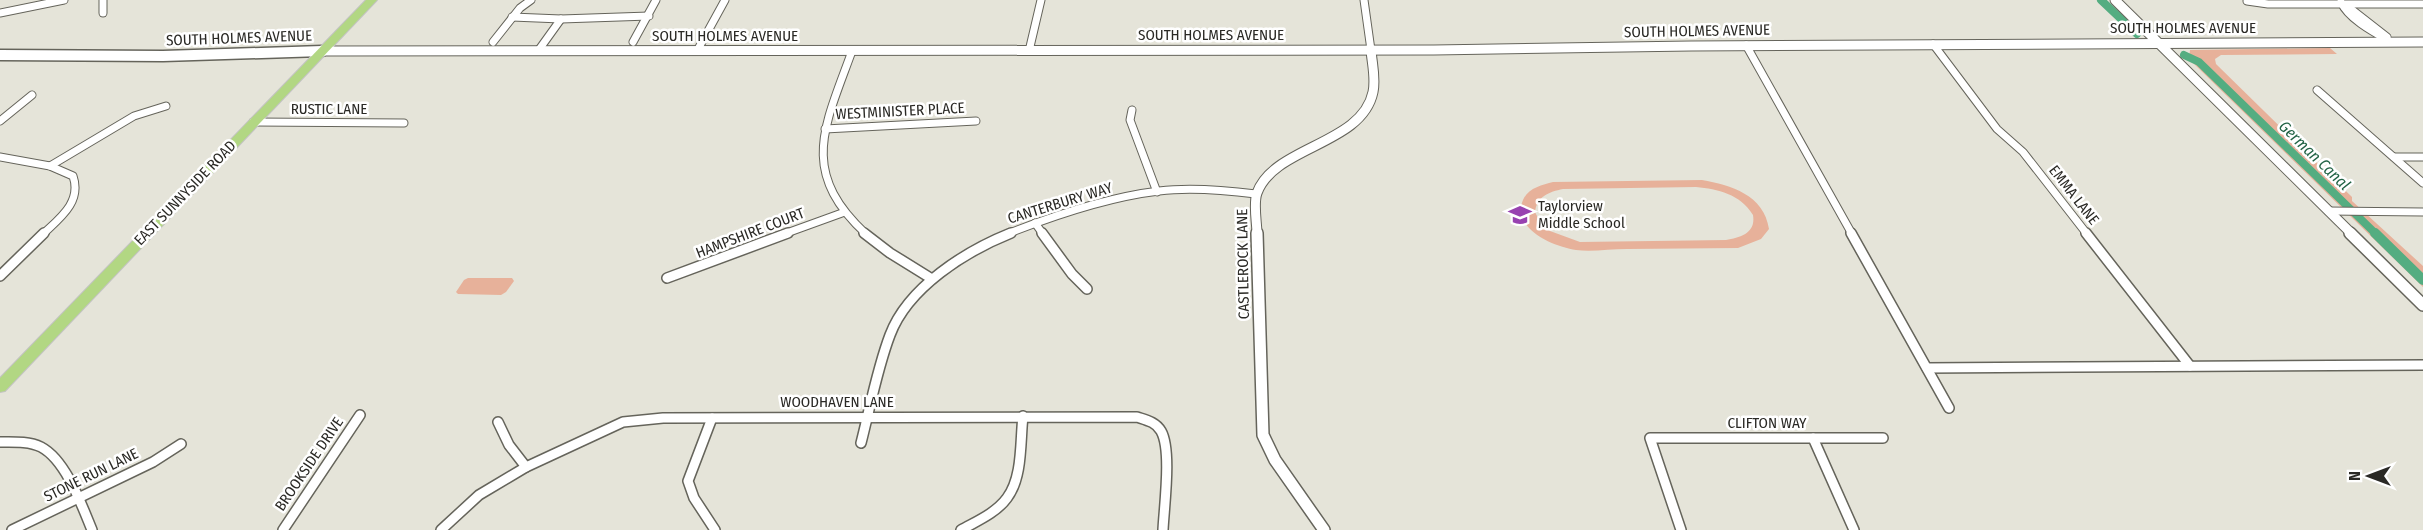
<svg xmlns="http://www.w3.org/2000/svg" width="2423" height="530" viewBox="0 0 2423 530" font-family="'Fira Sans Condensed',sans-serif">
  <rect width="100%" height="100%" fill="#e5e4d9"/>
  <!-- green -->
  <g fill="#e7b19a" fill-rule="evenodd">
    <polygon points="2330,48 2337,54 2221,55 2215,59 2216,64 2352,197 2352,201 2423,266 2423,287 2189,59 2190,50"/>
    <path d="M1702,180C1731,185 1764,195 1769,229L1761,239L1738,248C1701,248 1664,249 1627,249C1610,249 1592,252 1576,250C1554,247 1511,229 1523,200C1528,188 1542,185 1553,182ZM1696,187C1718,189 1740,194 1753,215C1756,233 1741,237 1726,240L1580,242L1550,231L1541,224L1535,212C1537,196 1549,192 1563,189Z"/>
    <polygon points="468,278 512,278 514,281 506,292 501,295 458,294 456,292 464,280"/>
  </g>
  <g fill="none" stroke-linecap="round" stroke-linejoin="round">
    <!-- canal-far1 -->
    <g stroke="#54ad81" stroke-width="8">
      <polyline points="2101,0 2137,34"/>
      <polyline points="2184,55 2199,62 2376,234"/>
    </g>
    <!-- canal -->
    <polyline stroke="#54ad81" stroke-width="10" points="2375,233 2423,280"/>
    <!-- minor-far1 casing -->
    <g stroke="#65645b" stroke-width="9">
      <g id="minor-far1">
        <polyline points="103,0 103,13"/>
        <polyline points="1364,0 1371,50"/>
        <polyline points="2247,1 2268,4 2423,4"/>
        <path d="M2341,2C2348,19 2375,33 2391,42"/>
        <polyline points="2346,5 2387,37"/>
        <polyline points="0,13 64,0"/>
        <polyline points="512,17 561,19 649,16"/>
        <polyline points="493,42 520,8 531,0"/>
        <polyline points="633,42 656,0"/>
        <polyline points="1933,44 1997,129 2023,152 2087,234"/>
        <polyline points="1746,45 1852,234"/>
        <polyline points="538,51 561,19"/>
        <polyline points="697,51 725,0"/>
        <path d="M852,51C825,126 798,171 866,234"/>
        <polyline points="1029,51 1041,0"/>
        <polyline points="2317,90 2423,183"/>
        <polyline points="1132,110 1130,120 1157,192"/>
        <polyline points="0,121 32,95"/>
        <polyline points="253,122 404,123"/>
        <polyline points="825,129 976,121"/>
        <path d="M0,157L50,166L73,176C82,202 60,218 43,234"/>
        <polyline points="2394,157 2423,157"/>
        <polyline points="50,166 134,116 166,106"/>
        <polyline points="2328,211 2423,212"/>
        <polyline points="1035,223 1043,234"/>
        <polyline points="784,234 842,213"/>
        <path d="M1007,234C1055,215 1108,197 1159,191C1191,187 1224,190 1256,194"/>
      </g>
    </g>
    <!-- minor casing -->
    <g stroke="#65645b" stroke-width="12">
      <g id="minor">
        <polyline points="864,233 890,253 932,279"/>
        <polyline points="1042,233 1072,274 1087,289"/>
        <polyline points="1851,233 1949,408"/>
        <polyline points="2086,233 2190,366"/>
        <polyline points="0,276 44,233"/>
        <polyline points="667,278 788,233"/>
        <polyline points="1927,368 2423,365"/>
        <polyline points="712,418 688,481 694,498 715,530"/>
        <polyline points="498,422 509,445 526,467"/>
        <polyline points="1813,438 1854,530"/>
        <path d="M0,442C13,442 29,441 41,447C66,460 82,506 92,530"/>
        <path d="M861,443C870,408 877,369 890,335C908,287 966,251 1011,233"/>
        <polyline points="12,530 153,462 181,444"/>
        <polyline points="283,530 360,415"/>
        <path d="M441,530L479,495L526,467L623,422L663,418L1137,417C1146,420 1156,422 1161,431C1172,450 1164,507 1163,530"/>
        <path d="M961,530C977,521 996,513 1007,498C1023,477 1020,441 1023,416"/>
        <polyline points="1681,530 1650,438 1883,438"/>
      </g>
    </g>
    <!-- tertiary-far1 casing -->
    <g stroke="#65645b" stroke-width="11">
      <g id="tertiary-far1">
        <polyline points="2115,0 2352,234"/>
        <polyline points="322,51 1434,50 1691,46 2423,42"/>
        <path d="M1257,234C1257,223 1253,204 1257,193C1274,146 1362,145 1373,92C1376,78 1372,64 1371,50"/>
      </g>
    </g>
    <!-- tertiary casing -->
    <g stroke="#65645b" stroke-width="14">
      <g id="tertiary">
        <polyline points="1257,233 1263,435 1275,460 1324,530"/>
        <polyline points="2350,233 2423,305"/>
      </g>
    </g>
    <!-- secondary casing -->
    <g stroke="#65645b" stroke-width="13">
      <polyline id="secondary" points="0,55 163,56 322,51"/>
    </g>
    <!-- primary casing -->
    <g stroke="#c3c3c2" stroke-width="2">
      <polygon id="primary" points="366,0 377,0 5,391 0,392 0,378"/>
    </g>
    <!-- minor-far1 -->
    <use href="#minor-far1" stroke="#fff" stroke-width="7"/>
    <!-- minor -->
    <use href="#minor" stroke="#fff" stroke-width="9"/>
    <!-- tertiary-far1 -->
    <use href="#tertiary-far1" stroke="#fff" stroke-width="9"/>
    <!-- tertiary -->
    <use href="#tertiary" stroke="#fff" stroke-width="11"/>
    <!-- secondary -->
    <use href="#secondary" stroke="#fff" stroke-width="10"/>
    <!-- primary -->
    <use href="#primary" fill="#b2d783" fill-rule="evenodd"/>
  </g>
  <!-- icons -->
  <defs>
    <g id="school-bare" transform="scale(1.8)"><path d="M0-5L7-2L0 1L-7-2ZM-4 1L0 2.5L4 1V4Q0 6-4 4Z" fill="#9842b0" stroke="#fff" stroke-width="2.5" paint-order="stroke"/></g>
  </defs>
  <g fill-rule="evenodd">
    <use href="#school-bare" x="1520" y="215"/>
  </g>
  <g text-anchor="middle" stroke-width="5" stroke-linejoin="round" paint-order="stroke">
    <!-- street labels -->
    <g font-size="15" fill="#2a2925" stroke="#fff">
      <text x="2183" y="33">SOUTH HOLMES AVENUE</text>
      <text transform="translate(1697 31) rotate(-1)" y="5">SOUTH HOLMES AVENUE</text>
      <text x="1211" y="40">SOUTH HOLMES AVENUE</text>
      <text x="725" y="41">SOUTH HOLMES AVENUE</text>
      <text transform="translate(239 38) rotate(-2)" y="5">SOUTH HOLMES AVENUE</text>
      <text x="329" y="114">RUSTIC LANE</text>
      <text transform="translate(900 111) rotate(-3)" y="5">WESTMINISTER PLACE</text>
      <text transform="translate(185 193) rotate(-46)" y="5">EAST SUNNYSIDE ROAD</text>
      <text transform="translate(2074 195) rotate(52)" y="5">EMMA LANE</text>
      <text transform="translate(1060 203) rotate(-17)" y="5">CANTERBURY WAY</text>
      <text transform="translate(750 233) rotate(-21)" y="5">HAMPSHIRE COURT</text>
      <text transform="translate(1243 264) rotate(-91)" y="5">CASTLEROCK LANE</text>
      <text x="837" y="407">WOODHAVEN LANE</text>
      <text x="1767" y="428">CLIFTON WAY</text>
      <text transform="translate(309 464) rotate(-56)" y="5">BROOKSIDE DRIVE</text>
      <text transform="translate(91 475) rotate(-26)" y="5">STONE RUN LANE</text>
    </g>
    <!-- poi labels -->
    <g font-size="15" fill="#2a2925" stroke="#fff" text-anchor="start">
      <text x="1538" y="211">Taylorview<tspan x="1538" dy="17">Middle School</tspan></text>
    </g>
    <!-- water labels -->
    <g font-size="16" font-style="italic" fill="#236446" stroke="#fff">
      <text transform="translate(2315 155) rotate(44)" y="6">German Canal</text>
    </g>
  </g>
  <!-- north arrow -->
  <g transform="translate(2369 476) rotate(270)" stroke="#ffffff" stroke-width="4.5" paint-order="stroke">
  <path d="M0-4.5L10 22L0 15L-10 22Z" fill="#2a2925"/>
  <text y="-9" font-size="16" font-weight="bold" text-anchor="middle" fill="#2a2925">N</text>
  </g>
</svg>
